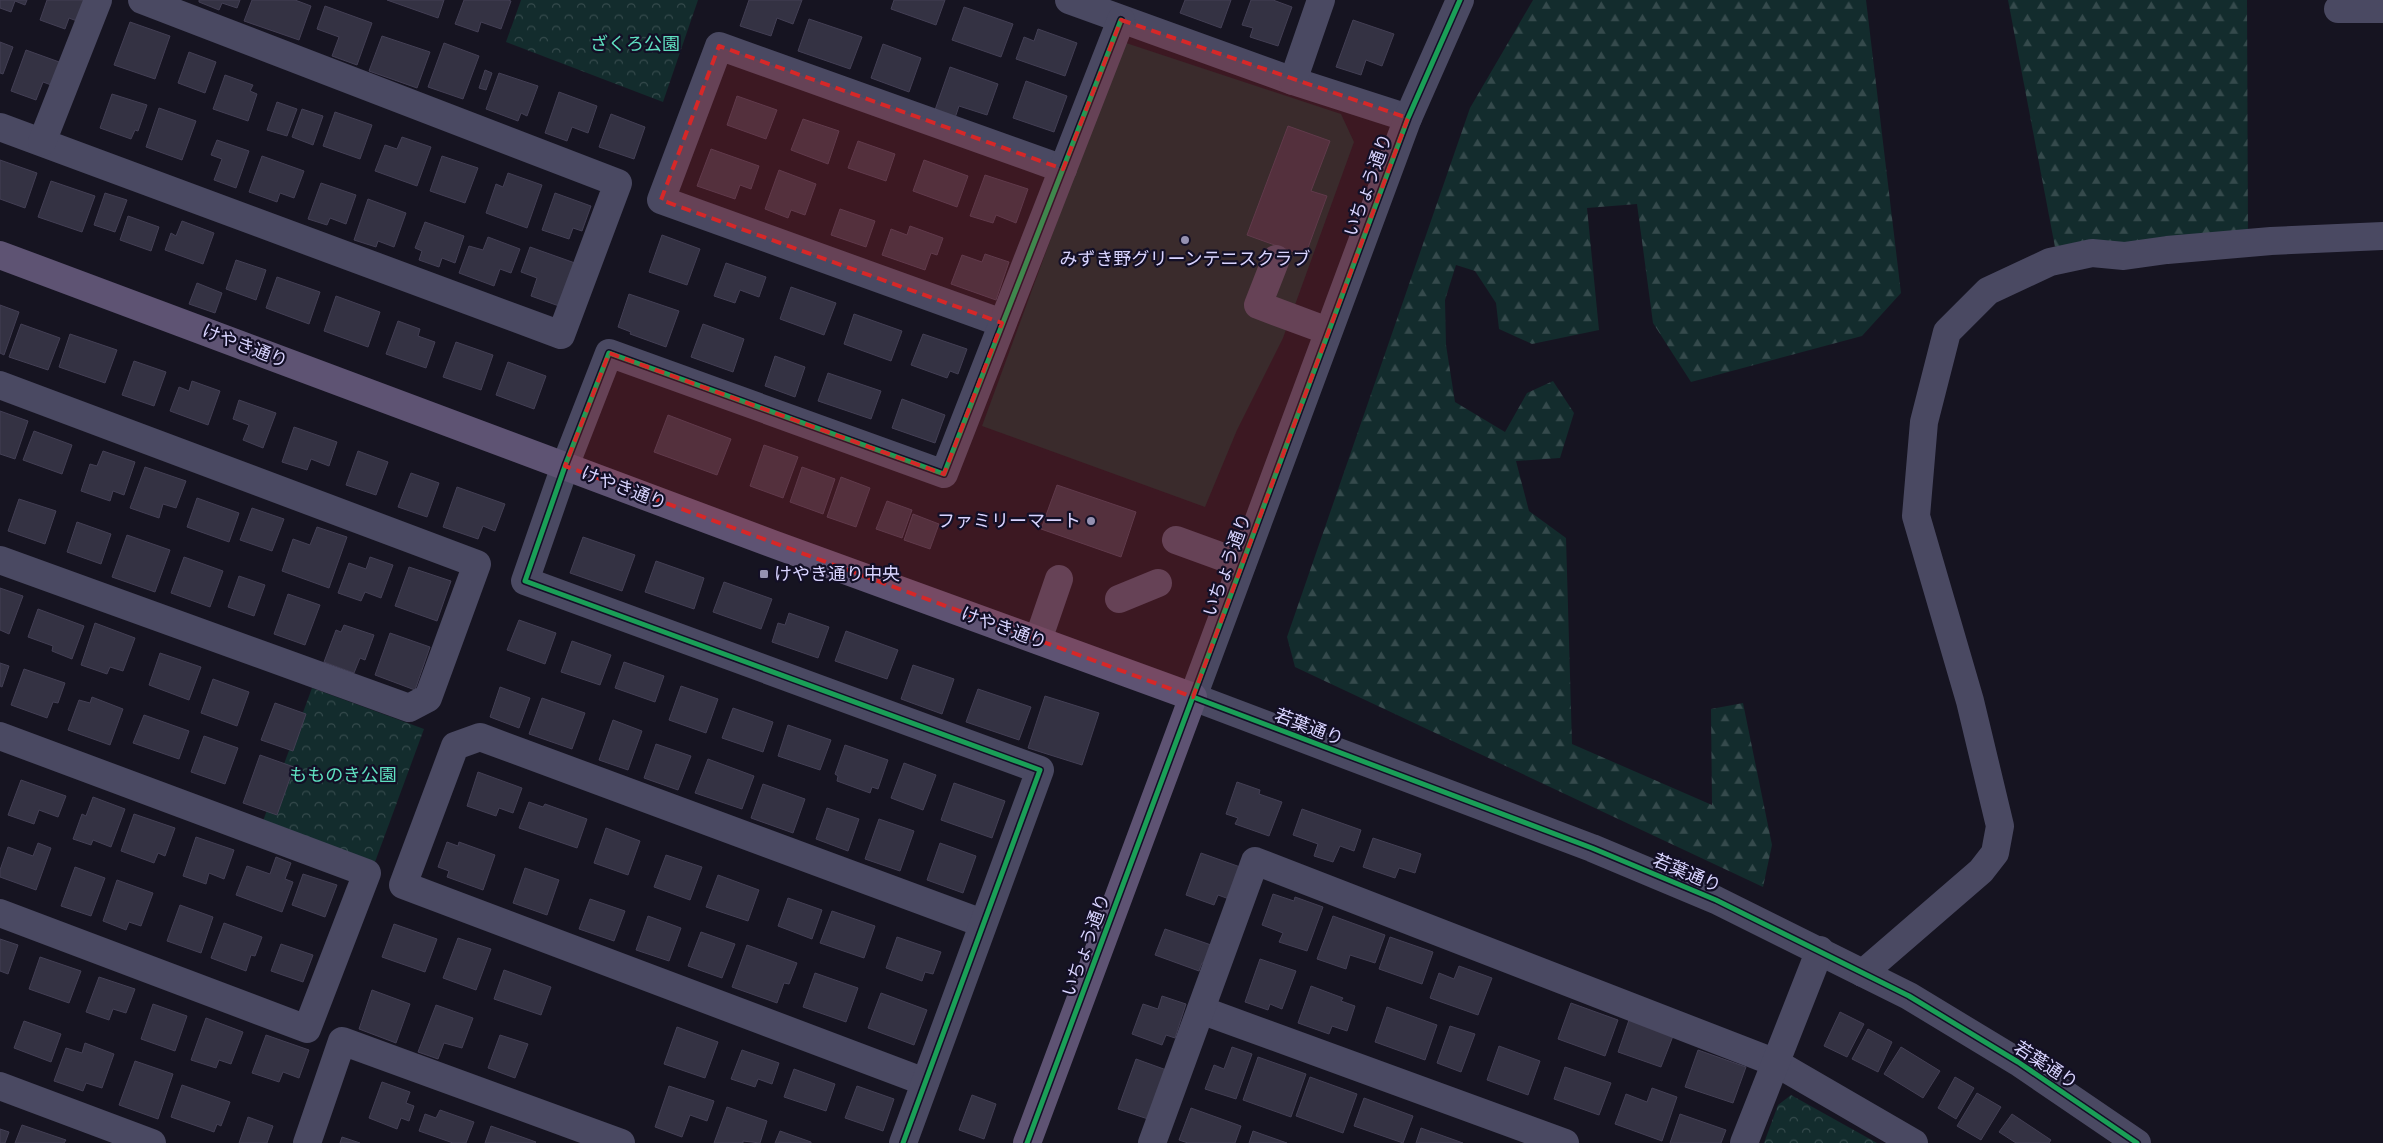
<svg xmlns="http://www.w3.org/2000/svg" width="2383" height="1143" viewBox="0 0 2383 1143" font-family="'Nunito Sans','Noto Sans JP',sans-serif">
  <defs>
    <pattern id="forest-firs" width="22" height="20" patternUnits="userSpaceOnUse" patternTransform="scale(1.25)"><rect width="22" height="20" fill="#132c2d"/><path d="M5 1l3.5 6h-7zM16 11l3.5 6h-7z" fill="#354a4c"/></pattern>
    <pattern id="park-crowns" width="20" height="18" patternUnits="userSpaceOnUse" patternTransform="scale(1.25)"><rect width="20" height="18" fill="#132c2d"/><path d="M2 6a3 3 0 1 1 6 0M12 15a3 3 0 1 1 6 0" fill="none" stroke="#354a4c"/></pattern>
  </defs>
  <rect width="100%" height="100%" fill="#161421"/>
  <!-- forest -->
  <g fill="url(#forest-firs)">
    <polygon points="1533,0 1866,0 1901,293 1862,336 1691,382 1653,323 1637,204 1587,208 1599,330 1532,344 1499,329 1496,303 1475,271 1456,265 1445,300 1446,345 1455,402 1505,432 1527,393 1553,381 1574,413 1560,458 1516,461 1529,511 1566,538 1572,744 1712,805 1711,709 1743,703 1772,845 1763,887 1295,667 1287,637 1470,108"/>
    <polygon points="2008,0 2247,0 2248,253 2055,247"/>
  </g>
  <!-- park -->
  <g fill="url(#park-crowns)">
    <polygon points="521,0 698,0 663,102 506,42"/>
    <polygon points="312,688 424,729 375,862 263,821"/>
    <polygon points="1791,1095 1877,1143 1764,1143 1778,1105"/>
  </g>
  <!-- pitch -->
  <polygon fill="#132c2d" points="1123,42 1341,114 1354,142 1283,338 1237,430 1205,507 982,426"/>
  <!-- building -->
  <g fill="#343243" stroke="#433f54">
    <polygon points="0,0 27,0 25,5 15,1 11,12 0,8"/>
    <polygon points="47,0 84,0 77,21 69,18 65,29 40,20"/>
    <polygon points="199,0 240,0 237,8 222,3 219,10 199,2"/>
    <polygon points="252,0 295,0 311,6 299,40 244,21"/>
    <polygon points="387,0 444,0 438,18"/>
    <polygon points="464,0 508,0 511,1 501,29 481,22 478,32 455,24"/>
    <polygon points="749,0 802,0 793,24 777,18 771,36 740,26"/>
    <polygon points="894,0 945,0 936,25 891,9"/>
    <polygon points="1185,0 1231,0 1221,28 1180,13"/>
    <polygon points="1251,0 1273,0 1292,7 1278,46 1250,37 1253,28 1242,25"/>
    <polygon points="325,6 372,23 357,65 332,56 339,37 317,29"/>
    <polygon points="964,7 1013,24 1001,57 952,40"/>
    <polygon points="809,19 862,37 850,69 798,51"/>
    <polygon points="1353,20 1394,34 1382,66 1366,60 1361,75 1336,67"/>
    <polygon points="130,22 170,36 155,79 114,65"/>
    <polygon points="1038,29 1077,43 1065,76 1016,59 1024,37 1034,41"/>
    <polygon points="382,36 430,52 417,88 369,71"/>
    <polygon points="0,42 13,47 3,74 0,73"/>
    <polygon points="444,43 479,56 463,99 428,87"/>
    <polygon points="883,44 921,58 909,92 871,78"/>
    <polygon points="26,50 62,63 54,86 43,82 36,100 11,91"/>
    <polygon points="189,52 216,62 205,93 178,83"/>
    <polygon points="950,67 998,84 987,115 959,106 955,118 935,110"/>
    <polygon points="485,70 492,73 486,90 479,88"/>
    <polygon points="499,73 538,86 527,116 521,113 518,121 486,109"/>
    <polygon points="225,75 253,85 250,91 257,94 248,121 213,109"/>
    <polygon points="1026,81 1067,96 1054,132 1013,118"/>
    <polygon points="559,92 597,106 588,133 572,127 567,141 545,133"/>
    <polygon points="112,94 147,105 138,131 135,130 131,139 100,128"/>
    <polygon points="737,96 777,110 766,139 727,125"/>
    <polygon points="277,102 297,109 287,136 267,130"/>
    <polygon points="159,108 196,121 182,160 146,147"/>
    <polygon points="302,109 323,116 313,145 292,137"/>
    <polygon points="335,112 372,125 360,159 323,146"/>
    <polygon points="611,114 645,127 634,159 599,147"/>
    <polygon points="803,119 839,131 828,164 791,150"/>
    <polygon points="1288,126 1330,141 1311,191 1327,196 1305,256 1247,235"/>
    <polygon points="402,137 431,147 417,186 375,171 385,145 397,149"/>
    <polygon points="217,140 249,151 236,188 214,180 222,159 211,155"/>
    <polygon points="858,141 895,154 886,181 848,168"/>
    <polygon points="711,149 759,166 751,189 740,185 735,199 697,186"/>
    <polygon points="262,156 304,171 294,198 280,193 277,202 249,192"/>
    <polygon points="442,156 478,168 465,203 430,191"/>
    <polygon points="0,160 37,173 25,208 0,199"/>
    <polygon points="924,160 968,176 957,207 913,191"/>
    <polygon points="779,170 816,184 805,215 791,210 788,218 765,209"/>
    <polygon points="508,173 542,185 527,228 486,213 496,184 503,187"/>
    <polygon points="985,175 1028,189 1016,223 996,215 993,223 970,216"/>
    <polygon points="51,181 95,196 82,232 38,217"/>
    <polygon points="321,183 356,195 346,224 330,218 327,225 308,219"/>
    <polygon points="105,193 127,200 115,232 94,225"/>
    <polygon points="555,193 591,206 582,231 573,228 569,239 542,230"/>
    <polygon points="368,199 406,213 394,247 378,241 376,247 354,240"/>
    <polygon points="840,209 875,221 866,247 831,235"/>
    <polygon points="128,216 159,227 151,251 120,240"/>
    <polygon points="182,221 214,233 203,264 165,250 171,233 176,236"/>
    <polygon points="425,222 464,236 455,263 442,258 439,267 419,260 422,251 415,248"/>
    <polygon points="910,226 943,238 937,255 931,253 925,270 882,255 891,229 907,235"/>
    <polygon points="662,235 700,249 687,285 649,272"/>
    <polygon points="488,237 520,249 511,273 500,269 494,286 459,273 469,246 483,250"/>
    <polygon points="530,247 575,263 559,306 531,296 537,278 521,272"/>
    <polygon points="985,254 1009,262 996,300 951,284 962,255 982,262"/>
    <polygon points="236,260 266,270 256,300 226,289"/>
    <polygon points="726,263 766,277 759,297 740,290 735,303 714,296"/>
    <polygon points="277,277 320,292 309,324 266,308"/>
    <polygon points="197,283 222,293 215,313 189,304"/>
    <polygon points="791,287 836,303 824,335 780,319"/>
    <polygon points="629,294 679,311 666,347 630,334 631,332 618,327"/>
    <polygon points="336,296 380,312 368,347 324,331"/>
    <polygon points="0,305 19,312 4,355 0,353"/>
    <polygon points="854,314 902,331 891,361 844,344"/>
    <polygon points="398,321 420,329 418,336 435,342 426,368 386,354"/>
    <polygon points="21,324 60,338 48,370 9,357"/>
    <polygon points="703,324 744,339 733,372 691,357"/>
    <polygon points="70,334 117,350 105,383 59,367"/>
    <polygon points="923,334 967,349 958,374 950,371 947,378 911,365"/>
    <polygon points="456,342 493,355 481,390 443,377"/>
    <polygon points="775,356 805,367 795,397 765,386"/>
    <polygon points="134,361 166,372 154,406 122,395"/>
    <polygon points="508,362 546,376 534,409 496,395"/>
    <polygon points="828,373 881,391 871,419 818,401"/>
    <polygon points="192,381 220,391 208,425 170,411 179,387 189,391"/>
    <polygon points="902,399 945,415 935,443 892,428"/>
    <polygon points="239,400 276,413 263,448 243,440 249,425 233,419"/>
    <polygon points="0,411 28,421 15,459 0,454"/>
    <polygon points="668,415 731,439 717,475 654,452"/>
    <polygon points="294,427 337,442 329,466 311,459 307,470 282,462"/>
    <polygon points="34,431 72,445 62,474 23,460"/>
    <polygon points="764,445 798,457 783,498 750,486"/>
    <polygon points="103,451 135,462 124,495 113,491 110,501 81,491 90,464 97,466"/>
    <polygon points="358,451 388,462 376,495 346,485"/>
    <polygon points="145,467 186,481 176,508 163,504 159,518 130,508"/>
    <polygon points="802,467 835,479 823,514 790,502"/>
    <polygon points="411,473 439,483 427,517 398,507"/>
    <polygon points="841,477 870,488 856,527 827,517"/>
    <polygon points="1057,485 1136,512 1121,557 1041,529"/>
    <polygon points="457,487 505,504 495,531 483,526 478,539 443,527"/>
    <polygon points="197,498 239,513 229,542 187,527"/>
    <polygon points="19,499 56,511 45,544 8,531"/>
    <polygon points="887,501 912,510 902,538 876,529"/>
    <polygon points="252,508 284,519 272,551 240,540"/>
    <polygon points="913,514 939,524 930,549 904,540"/>
    <polygon points="77,522 111,534 101,564 67,552"/>
    <polygon points="317,527 347,537 329,588 282,571 293,539 310,545"/>
    <polygon points="127,535 170,550 155,592 112,577"/>
    <polygon points="583,537 635,555 622,591 570,573"/>
    <polygon points="184,557 223,571 210,607 171,593"/>
    <polygon points="370,557 393,565 381,598 365,592 361,601 338,593 349,563 366,569"/>
    <polygon points="656,561 704,578 694,609 645,592"/>
    <polygon points="409,567 451,581 437,621 395,606"/>
    <polygon points="239,576 265,585 254,616 228,607"/>
    <polygon points="724,582 772,599 761,629 713,612"/>
    <polygon points="0,588 23,596 9,634 0,630"/>
    <polygon points="288,594 320,605 305,645 274,634"/>
    <polygon points="38,609 84,626 72,659 52,651 53,646 28,637"/>
    <polygon points="789,613 829,627 818,658 772,642 778,623 785,625"/>
    <polygon points="519,620 556,633 545,664 507,650"/>
    <polygon points="95,623 135,638 123,671 110,667 107,674 81,665"/>
    <polygon points="344,625 374,635 365,660 360,658 354,673 324,662 336,630 341,632"/>
    <polygon points="846,631 898,650 887,679 835,661"/>
    <polygon points="390,633 430,647 415,690 375,675"/>
    <polygon points="572,641 611,655 600,685 561,672"/>
    <polygon points="160,653 201,667 189,700 149,685"/>
    <polygon points="624,662 664,676 655,702 615,688"/>
    <polygon points="0,663 9,666 2,687 0,686"/>
    <polygon points="913,665 954,679 942,714 901,699"/>
    <polygon points="24,669 65,683 58,703 53,702 47,718 11,705"/>
    <polygon points="213,679 249,692 237,726 201,713"/>
    <polygon points="681,686 718,699 706,733 669,720"/>
    <polygon points="500,687 530,698 519,728 490,717"/>
    <polygon points="978,689 1031,707 1019,740 966,722"/>
    <polygon points="1045,696 1099,713 1082,765 1028,748"/>
    <polygon points="92,697 123,709 110,745 68,730 79,700 90,703"/>
    <polygon points="542,698 585,713 572,749 529,734"/>
    <polygon points="275,703 306,714 293,751 261,740"/>
    <polygon points="733,708 773,722 763,752 722,738"/>
    <polygon points="144,715 189,731 179,759 133,743"/>
    <polygon points="613,720 642,731 628,770 599,760"/>
    <polygon points="788,725 831,740 820,770 778,756"/>
    <polygon points="204,736 238,748 225,784 191,772"/>
    <polygon points="656,744 691,756 678,790 644,778"/>
    <polygon points="845,745 888,760 878,789 872,787 870,793 837,781 838,776 835,774"/>
    <polygon points="260,755 294,767 277,815 243,803"/>
    <polygon points="708,759 754,776 742,809 695,793"/>
    <polygon points="904,763 936,775 923,810 891,798"/>
    <polygon points="478,772 522,788 513,813 499,808 496,816 467,806"/>
    <polygon points="21,780 66,796 58,817 39,810 34,824 8,815"/>
    <polygon points="1237,782 1260,790 1259,794 1282,802 1269,836 1235,824 1238,818 1226,814"/>
    <polygon points="954,783 1005,801 992,838 941,820"/>
    <polygon points="763,784 805,799 793,833 751,818"/>
    <polygon points="93,797 125,809 111,847 93,840 91,845 73,839 82,814 86,816"/>
    <polygon points="529,802 543,807 545,804 587,819 577,848 519,828"/>
    <polygon points="827,808 859,819 848,851 816,839"/>
    <polygon points="1302,809 1361,830 1354,851 1340,846 1333,862 1314,856 1318,844 1293,835"/>
    <polygon points="134,814 175,828 165,856 158,853 154,863 121,851"/>
    <polygon points="879,819 914,831 900,871 865,859"/>
    <polygon points="606,828 640,841 628,875 594,863"/>
    <polygon points="196,837 234,850 224,879 209,873 206,884 183,876"/>
    <polygon points="1373,838 1421,854 1415,873 1399,868 1395,878 1363,867"/>
    <polygon points="447,842 458,846 459,842 495,855 483,890 447,877 449,871 438,867"/>
    <polygon points="38,843 51,848 36,890 0,877 0,870 8,847 33,856"/>
    <polygon points="940,843 976,856 963,893 927,880"/>
    <polygon points="1201,853 1243,868 1232,900 1218,895 1214,905 1186,895"/>
    <polygon points="666,855 702,867 690,900 654,887"/>
    <polygon points="276,857 291,863 285,879 293,882 282,912 236,895 247,866 270,874"/>
    <polygon points="75,867 105,878 91,916 61,906"/>
    <polygon points="525,868 559,880 547,915 513,903"/>
    <polygon points="303,874 337,885 325,917 292,905"/>
    <polygon points="718,875 759,890 748,921 706,907"/>
    <polygon points="117,880 153,893 141,926 129,922 126,930 103,921"/>
    <polygon points="1273,894 1294,901 1295,897 1323,907 1307,951 1279,942 1283,933 1262,925"/>
    <polygon points="788,898 822,910 812,939 778,926"/>
    <polygon points="590,899 625,911 614,941 579,929"/>
    <polygon points="180,905 213,917 201,953 167,941"/>
    <polygon points="832,911 875,926 864,958 820,943"/>
    <polygon points="648,916 681,928 669,961 636,950"/>
    <polygon points="1333,916 1385,935 1375,963 1350,955 1346,969 1317,959"/>
    <polygon points="224,923 262,937 255,956 251,955 246,971 211,958"/>
    <polygon points="394,924 437,939 425,972 382,957"/>
    <polygon points="1165,929 1214,946 1207,964 1202,963 1199,971 1155,955"/>
    <polygon points="701,932 735,944 722,978 688,966"/>
    <polygon points="897,937 941,952 933,974 925,972 922,981 886,968"/>
    <polygon points="1390,937 1433,952 1422,984 1379,969"/>
    <polygon points="458,938 491,949 476,990 443,978"/>
    <polygon points="0,939 18,945 8,974 0,971"/>
    <polygon points="281,944 313,955 303,982 271,971"/>
    <polygon points="747,945 797,963 789,984 784,983 777,1003 732,987"/>
    <polygon points="40,957 81,971 69,1003 29,989"/>
    <polygon points="1260,959 1296,971 1282,1009 1270,1004 1268,1010 1245,1002"/>
    <polygon points="1459,966 1492,978 1478,1015 1430,998 1439,973 1454,979"/>
    <polygon points="504,970 551,987 541,1015 494,999"/>
    <polygon points="815,973 858,988 846,1022 803,1007"/>
    <polygon points="99,977 135,989 126,1013 113,1009 109,1020 86,1012"/>
    <polygon points="1311,986 1343,998 1341,1001 1355,1006 1347,1031 1332,1026 1329,1034 1298,1023"/>
    <polygon points="372,990 410,1004 396,1043 359,1029"/>
    <polygon points="881,993 927,1010 914,1045 868,1028"/>
    <polygon points="1162,996 1186,1004 1175,1038 1166,1035 1162,1045 1132,1034 1143,1004 1158,1009"/>
    <polygon points="1571,1003 1618,1020 1605,1056 1558,1039"/>
    <polygon points="153,1004 187,1016 175,1051 141,1039"/>
    <polygon points="436,1005 473,1018 462,1048 444,1043 438,1059 418,1052"/>
    <polygon points="1387,1007 1437,1025 1425,1060 1375,1042"/>
    <polygon points="1840,1012 1864,1024 1847,1057 1824,1046"/>
    <polygon points="206,1018 243,1032 231,1064 219,1060 216,1068 191,1060"/>
    <polygon points="1629,1020 1673,1036 1661,1067 1618,1052"/>
    <polygon points="24,1021 61,1034 51,1062 14,1048"/>
    <polygon points="1450,1026 1475,1034 1461,1072 1437,1063"/>
    <polygon points="677,1027 718,1042 705,1078 664,1064"/>
    <polygon points="1868,1029 1892,1042 1878,1072 1852,1059"/>
    <polygon points="266,1035 309,1050 299,1078 283,1072 279,1082 252,1073"/>
    <polygon points="500,1035 528,1044 515,1078 488,1068"/>
    <polygon points="85,1043 114,1054 102,1088 86,1083 83,1091 54,1081 66,1048 82,1053"/>
    <polygon points="1499,1046 1540,1061 1528,1095 1487,1080"/>
    <polygon points="1232,1047 1252,1054 1236,1099 1205,1089 1214,1065 1224,1069"/>
    <polygon points="1901,1047 1940,1071 1923,1098 1884,1074"/>
    <polygon points="742,1050 779,1063 772,1084 758,1079 755,1087 731,1079"/>
    <polygon points="1698,1050 1746,1067 1733,1103 1685,1087"/>
    <polygon points="1258,1057 1306,1074 1291,1117 1243,1100"/>
    <polygon points="1136,1059 1172,1072 1154,1121 1118,1109"/>
    <polygon points="135,1061 173,1074 158,1119 119,1105"/>
    <polygon points="1565,1067 1611,1083 1599,1115 1554,1099"/>
    <polygon points="794,1069 835,1084 826,1111 784,1097"/>
    <polygon points="1310,1077 1357,1094 1343,1133 1296,1116"/>
    <polygon points="1955,1077 1974,1088 1956,1119 1938,1108"/>
    <polygon points="382,1082 410,1092 406,1103 414,1106 409,1121 401,1118 397,1129 369,1118"/>
    <polygon points="182,1085 230,1102 221,1126 217,1124 214,1132 171,1117"/>
    <polygon points="669,1086 714,1101 707,1121 690,1115 682,1137 655,1127"/>
    <polygon points="857,1086 894,1099 883,1131 845,1118"/>
    <polygon points="1652,1088 1677,1097 1662,1141 1615,1124 1626,1094 1647,1102"/>
    <polygon points="1977,1093 2001,1107 1981,1140 1957,1126"/>
    <polygon points="972,1095 996,1104 984,1139 959,1130"/>
    <polygon points="1364,1098 1413,1116 1403,1143 1354,1126"/>
    <polygon points="727,1107 767,1121 760,1143 743,1141 743,1143 714,1143"/>
    <polygon points="1191,1108 1241,1126 1235,1143 1188,1143 1179,1140"/>
    <polygon points="440,1110 474,1122 466,1143 453,1143 419,1131 425,1114 436,1118"/>
    <polygon points="1680,1114 1726,1130 1721,1143 1670,1143"/>
    <polygon points="2012,1114 2051,1140 2049,1143 2016,1143 1999,1132"/>
    <polygon points="248,1117 273,1126 267,1143 239,1143"/>
    <polygon points="22,1125 66,1140 64,1143 15,1143"/>
    <polygon points="491,1126 536,1142 535,1143 485,1143"/>
    <polygon points="1421,1128 1463,1143 1416,1143"/>
    <polygon points="0,1129 9,1132 5,1143 0,1143"/>
    <polygon points="780,1131 811,1142 811,1143 775,1143"/>
    <polygon points="1253,1131 1287,1143 1249,1143"/>
    <polygon points="342,1137 360,1143 340,1143"/>
  </g>
  <g fill="none" stroke-linecap="round" stroke-linejoin="round">
    <!-- minor -->
    <g stroke="#4a4962" stroke-width="28">
      <polyline points="1069,0 1293,81 1408,118"/>
      <polyline points="1460,0 1408,118 1193,697 1592,848 1716,900 1909,996 2018,1062 2137,1143"/>
      <polyline points="2338,9 2382,9 2381,0"/>
      <polyline points="1293,81 1321,0"/>
      <polyline points="0,127 561,335 618,183 142,0"/>
      <polyline points="42,142 98,0"/>
      <polyline points="1276,259 1258,305 1328,331"/>
      <polyline points="1002,323 661,200 719,46 1063,169"/>
      <polyline points="0,385 477,564 428,698 409,708 0,560"/>
      <polyline points="1176,540 1242,564"/>
      <polyline points="1119,599 1158,583"/>
      <polyline points="1038,640 1059,579"/>
      <polyline points="0,736 367,873 307,1029 0,913"/>
      <polyline points="1863,973 1981,871 1995,853 2000,826 1970,701 1916,516 1924,422 1947,332 1988,291 2050,262 2092,253 2124,256 2167,250 2271,241 2383,236"/>
      <polyline points="1201,1010 1565,1143"/>
      <polyline points="925,1082 403,885 455,746 480,737 982,923"/>
      <polyline points="0,1086 152,1143"/>
      <polyline points="307,1143 342,1041 621,1143"/>
      <polyline points="903,1143 1040,770 525,581 565,466 609,353 944,474 1121,20"/>
      <polyline points="1152,1143 1255,861 1776,1063 1914,1143"/>
      <polyline points="1744,1143 1820,950"/>
    </g>
    <!-- major -->
    <polyline stroke="#5e5373" stroke-width="28" points="0,255 773,544 1193,697 1027,1143"/>
    <!-- cycleway casing -->
    <g stroke="#130f26" stroke-width="8">
      <g id="cycleway">
        <polyline points="1193,697 1592,848 1716,900 1909,996 2018,1062 2137,1143"/>
        <polyline points="903,1143 1040,770 525,581 565,466 609,353 944,474 1121,20"/>
        <polyline points="1027,1143 1408,118 1460,0"/>
      </g>
    </g>
    <!-- cycleway -->
    <use href="#cycleway" stroke="#1a9f57" stroke-width="5"/>
  </g>
  <!-- marked area -->
  <path fill="#d62828" fill-opacity="0.2" stroke="#d62828" stroke-width="4" stroke-dasharray="10 6" stroke-linejoin="round" d="M1121,20L1408,118L1193,697L565,466L609,353L944,474L1002,323L661,200L719,46L1063,169Z"/>
  <!-- markers -->
  <g fill="#9591b1" stroke="#130f26" stroke-width="2">
    <circle cx="1185" cy="240" r="5"/>
    <circle cx="1091" cy="521" r="5"/>
    <rect x="759" y="569" width="10" height="10" rx="2.5"/>
  </g>
  <g text-anchor="middle" stroke-width="4.5" stroke-linejoin="round" paint-order="stroke">
    <!-- park labels -->
    <g font-size="18" fill="#5fe0c0" stroke="#130f26">
      <text x="635" y="50">ざくろ公園</text>
      <text x="343" y="781">もものき公園</text>
    </g>
    <!-- street labels -->
    <g font-size="18" fill="#d9d4ff" stroke="#130f26">
      <text transform="translate(1368 185) rotate(-70)" y="6">いちょう通り</text>
      <text transform="translate(245 346) rotate(21)" y="6">けやき通り</text>
      <text transform="translate(624 488) rotate(21)" y="6">けやき通り</text>
      <text transform="translate(1227 565) rotate(-70)" y="6">いちょう通り</text>
      <text transform="translate(1004 628) rotate(20)" y="6">けやき通り</text>
      <text transform="translate(1309 727) rotate(21)" y="6">若葉通り</text>
      <text transform="translate(1687 873) rotate(23)" y="6">若葉通り</text>
      <text transform="translate(1086 945) rotate(-70)" y="6">いちょう通り</text>
      <text transform="translate(2046 1065) rotate(33)" y="6">若葉通り</text>
    </g>
    <!-- poi labels -->
    <g font-size="18" fill="#d9d4ff" stroke="#130f26">
      <text x="1185" y="265">みずき野グリーンテニスクラブ</text>
      <text x="1081" y="527" text-anchor="end">ファミリーマート</text>
      <text x="774" y="580" text-anchor="start">けやき通り中央</text>
    </g>
  </g>
</svg>
